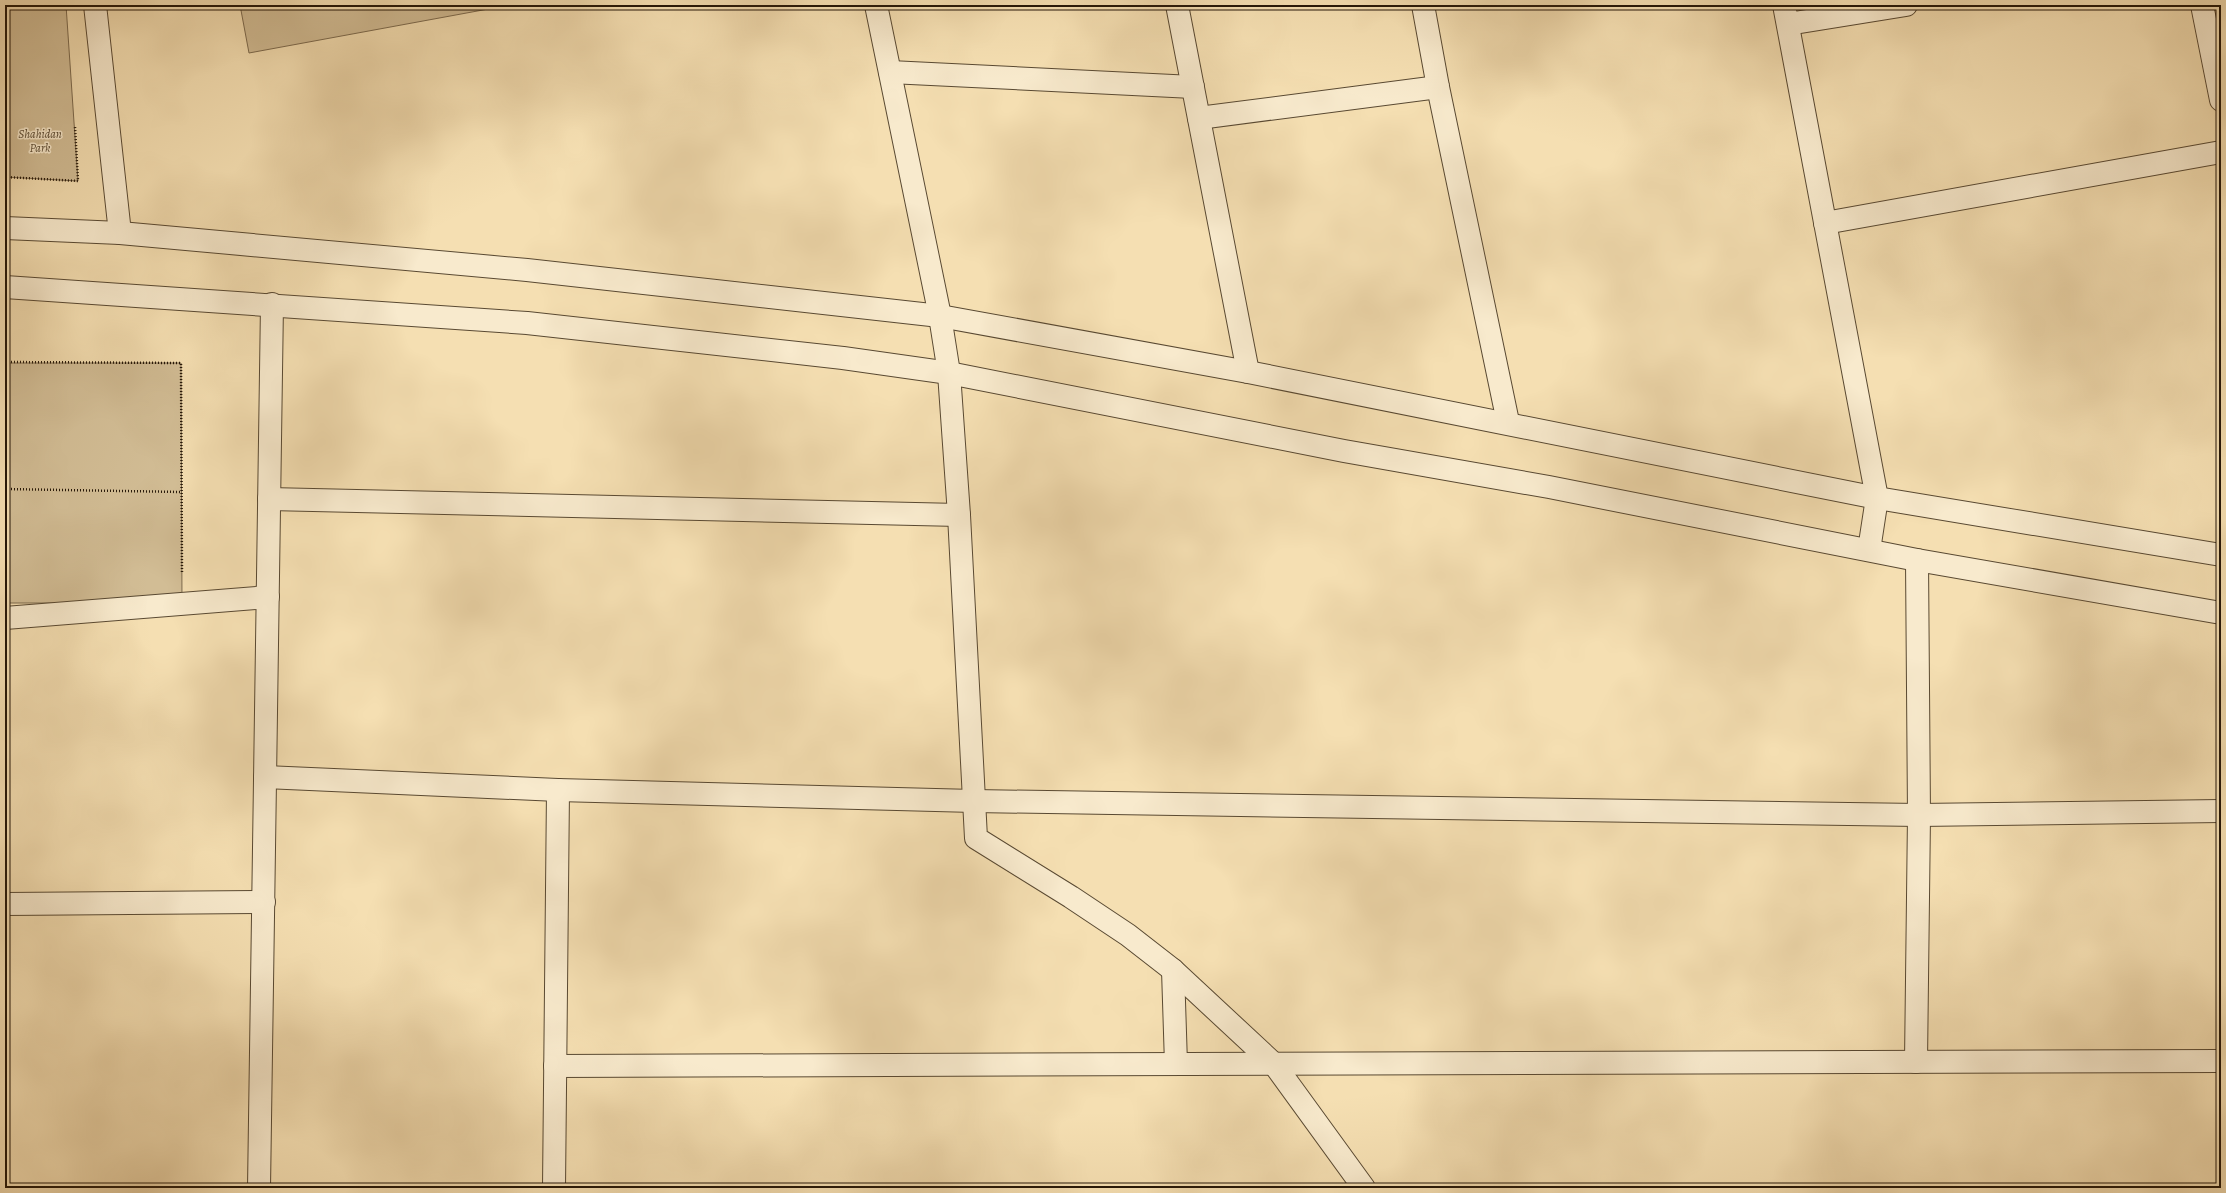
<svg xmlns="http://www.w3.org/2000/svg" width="2226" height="1193" viewBox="0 0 2226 1193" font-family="Alegreya,serif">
  <rect width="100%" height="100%" fill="#f5dfb2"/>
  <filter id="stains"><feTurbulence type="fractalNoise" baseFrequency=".005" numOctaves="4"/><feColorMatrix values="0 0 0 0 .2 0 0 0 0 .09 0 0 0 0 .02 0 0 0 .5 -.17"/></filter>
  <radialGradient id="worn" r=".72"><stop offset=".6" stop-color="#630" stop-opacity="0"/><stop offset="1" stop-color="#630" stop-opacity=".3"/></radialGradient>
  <!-- green -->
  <g fill="#d2bd95" stroke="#7c6a4e">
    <polygon points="5,5 66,5 78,181 5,177"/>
    <polygon points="240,5 510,5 249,53"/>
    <polygon points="5,363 181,363 182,603 5,603"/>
  </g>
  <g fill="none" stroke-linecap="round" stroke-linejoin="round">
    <!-- minor casing -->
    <g stroke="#594932" stroke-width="24">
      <g id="minor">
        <polyline points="95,5 120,233"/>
        <polyline points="876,5 940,316 949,373 959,515 976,838 1071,897 1128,935 1173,970 1274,1064 1364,1188"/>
        <polyline points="1177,5 1248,372"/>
        <polyline points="1784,5 1877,498"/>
        <polyline points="2202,5 2221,100"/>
        <polyline points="1788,24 1906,5"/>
        <polyline points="890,72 1193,87"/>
        <polyline points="1199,118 1438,87"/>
        <polyline points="1825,223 2221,152"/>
        <polyline points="269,499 959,515"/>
        <polyline points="5,618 268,597"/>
        <polyline points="265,777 558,790 974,801 1919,815 2221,811"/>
        <polyline points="5,904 264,902"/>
        <polyline points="1173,970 1176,1064"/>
        <polyline points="1916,1062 1919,815 1917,560"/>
        <polyline points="555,1066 2221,1061"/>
        <polyline points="259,1188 272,304"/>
        <polyline points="554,1188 558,790"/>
      </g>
    </g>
    <!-- tertiary casing -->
    <g stroke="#594932" stroke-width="24">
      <g id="tertiary">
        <polyline points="1423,5 1438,87 1508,422"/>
        <polyline points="5,228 120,233 527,270 940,316 1248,372 1877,498 2221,555"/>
        <polyline points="5,287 527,323 843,358 949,373 1344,451 1549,487 1917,560 2221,613"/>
        <polyline points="1869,550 1877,498"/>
      </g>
    </g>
    <!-- path -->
    <g stroke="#251708" stroke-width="2.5" stroke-dasharray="1 2" stroke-linecap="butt">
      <polyline points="5,177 78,181 75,127"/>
      <polyline points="5,362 181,363 182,572"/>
      <polyline points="5,489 181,492"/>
    </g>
    <!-- minor -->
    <use href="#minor" stroke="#f8eacd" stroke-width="22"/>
    <!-- tertiary -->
    <use href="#tertiary" stroke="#f8eacd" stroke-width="22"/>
  </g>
  <g text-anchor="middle" stroke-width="3" stroke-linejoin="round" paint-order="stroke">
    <!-- park labels -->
    <g font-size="12" font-style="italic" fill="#594932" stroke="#f8eacd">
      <text x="40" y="138">Shahidan<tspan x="40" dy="14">Park</tspan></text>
    </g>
  </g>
  <!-- margin -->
  <rect width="2226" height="1193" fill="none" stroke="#f5dfb2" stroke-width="20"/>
  <rect x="6" y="6" width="2214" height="1181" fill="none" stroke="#251708" stroke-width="2"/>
  <rect x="10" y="10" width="2206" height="1173" fill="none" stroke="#251708"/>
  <rect width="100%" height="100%" filter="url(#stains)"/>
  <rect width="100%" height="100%" fill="url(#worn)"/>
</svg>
